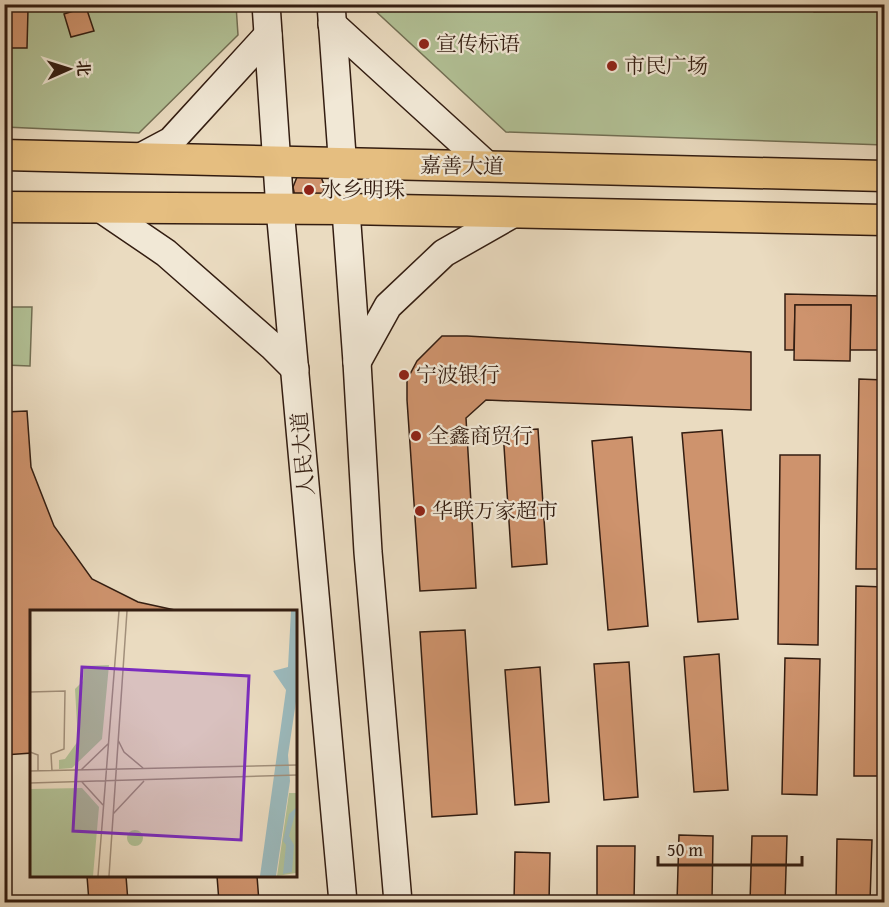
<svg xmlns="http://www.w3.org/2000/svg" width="889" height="907" viewBox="0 0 889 907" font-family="'Gentium Book Plus','Noto Serif SC',serif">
  <rect width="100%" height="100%" fill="#eadbc0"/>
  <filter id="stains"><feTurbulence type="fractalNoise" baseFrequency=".00333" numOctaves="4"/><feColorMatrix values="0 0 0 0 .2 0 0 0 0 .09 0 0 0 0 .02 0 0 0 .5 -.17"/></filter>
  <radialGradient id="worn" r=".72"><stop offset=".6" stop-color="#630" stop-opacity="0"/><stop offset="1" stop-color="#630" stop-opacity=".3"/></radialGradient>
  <!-- green -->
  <g fill="#b2c196" stroke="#726f54" stroke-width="1.5">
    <polygon points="805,4 814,12 884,11 884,145 506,132 369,5"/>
    <polygon points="5,5 236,5 238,35 139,133 5,127"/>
    <polygon points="5,307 32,307 30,366 5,365"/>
  </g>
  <!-- building -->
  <g fill="#ce936d" stroke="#331d11" stroke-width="1.5">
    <polygon points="86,7 94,31 71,37 64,14"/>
    <polygon points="4,8 28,9 27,48 4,48"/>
    <polygon points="297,177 321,177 325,187 321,197 295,197 293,187"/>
    <polygon points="785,294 884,296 884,350 850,350 851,305 795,305 794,350 785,350"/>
    <polygon points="795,305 851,305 850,361 794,360"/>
    <polygon points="442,336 467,336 751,352 751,410 486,400 466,418 476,588 420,591 407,400 407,380 417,361"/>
    <polygon points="859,379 884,380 884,569 856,569"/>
    <polygon points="27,411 31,467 54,526 92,579 138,602 184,612 32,612 32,753 4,755 4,412"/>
    <polygon points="538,429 547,564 512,567 503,431"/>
    <polygon points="722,430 738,619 698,622 682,433"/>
    <polygon points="632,437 648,626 608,630 592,441"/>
    <polygon points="780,455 820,455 818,645 778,644"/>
    <polygon points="856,586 884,587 884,776 854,776"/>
    <polygon points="465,630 477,814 432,817 420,632"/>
    <polygon points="719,654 728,790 694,792 684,657"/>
    <polygon points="785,658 820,659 817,795 782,794"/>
    <polygon points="629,662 638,797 604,800 594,664"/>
    <polygon points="540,667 549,802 515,805 505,670"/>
    <polygon points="679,835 713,836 712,902 677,902"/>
    <polygon points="752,836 787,836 785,902 750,902"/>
    <polygon points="837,839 872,840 870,902 836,902"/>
    <polygon points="597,846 635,846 634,902 597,902"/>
    <polygon points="515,852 550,853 549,902 514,902"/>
    <polygon points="87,876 126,876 128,902 89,902"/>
    <polygon points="217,876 257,876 259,902 219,902"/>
  </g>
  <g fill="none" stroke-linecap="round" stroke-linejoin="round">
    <!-- secondary casing -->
    <g stroke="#331d11" stroke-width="30">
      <g id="secondary">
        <polyline points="266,4 280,209 343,902"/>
        <polyline points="331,4 357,362 368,552 398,902"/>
        <polyline points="332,24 489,167"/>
        <polyline points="139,158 171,141 268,35"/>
        <polyline points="100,208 166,253 272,346 295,369"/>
        <polyline points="357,362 388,306 444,253 516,212"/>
      </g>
    </g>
    <!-- primary casing -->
    <g stroke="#331d11" stroke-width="33">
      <g id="primary">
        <polyline points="4,155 884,176"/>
        <polyline points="4,207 345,209 884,220"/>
      </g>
    </g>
    <!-- secondary -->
    <use href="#secondary" stroke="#f1e8d6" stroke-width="27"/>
    <!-- primary -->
    <use href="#primary" stroke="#e5be80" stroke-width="30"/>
  </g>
  <!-- markers -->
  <g fill="#8f2418" stroke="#f1e8d6" stroke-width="2">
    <circle cx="424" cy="44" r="6"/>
    <circle cx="612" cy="66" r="6"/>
    <circle cx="309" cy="190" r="6"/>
    <circle cx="404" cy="375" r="6"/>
    <circle cx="416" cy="436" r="6"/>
    <circle cx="420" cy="511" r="6"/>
  </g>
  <g text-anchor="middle" stroke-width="4.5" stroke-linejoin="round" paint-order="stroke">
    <!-- poi labels -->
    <g font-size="21" fill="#331d11" stroke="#f1e8d6" text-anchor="start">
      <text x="436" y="51">宣传标语</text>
      <text x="624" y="73">市民广场</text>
      <text x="321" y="197">水乡明珠</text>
      <text x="416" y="382">宁波银行</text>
      <text x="428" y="443">全鑫商贸行</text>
      <text x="432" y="518">华联万家超市</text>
    </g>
    <!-- street labels -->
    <g font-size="21" fill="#331d11" stroke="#f1e8d6">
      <text transform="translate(462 166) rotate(1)" y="7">嘉善大道</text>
      <text transform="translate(303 454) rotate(-95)" y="7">人民大道</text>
    </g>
  </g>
  <!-- overview -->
  <g transform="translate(30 610)">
    <rect width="267" height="267" fill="#eadbc0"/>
    <path d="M79,55L72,129L42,158L29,159V150L35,149L48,131L45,79L53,71L54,56ZM52,178L69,197L63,266H0V179ZM259,183H267L266,263L247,266ZM97 228a8 8 0 1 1 16 0a8 8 0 1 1-16 0Z" fill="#b2c196"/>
    <path d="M261,1H267V85L258,145L260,171L246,266H230L256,80L243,61L258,57ZM267,197L259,226L264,235L262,262L253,264L256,235L253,231L259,204Z" fill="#9bb9bc"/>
    <path fill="none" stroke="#a18f7a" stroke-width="1.5" d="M0,82L35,81L34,139L21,144L22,161M88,130L94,142L113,158M0,142L8,145V161M51,160L79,133M0,161L267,155M52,172L73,195M0,173L267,165M83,204L114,171M68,266L89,1M79,266L97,1"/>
    <path fill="#7b2cbf" fill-opacity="0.15" stroke="#7b2cbf" stroke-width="3" d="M52,57L219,66L211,230L43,221Z"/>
    <rect width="267" height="267" fill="none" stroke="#331d11" stroke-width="3"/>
  </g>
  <!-- margin -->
  <rect width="889" height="907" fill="none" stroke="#eadbc0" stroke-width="24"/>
  <rect x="6" y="6" width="877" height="895" fill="none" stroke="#331d11" stroke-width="3"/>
  <rect x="12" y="12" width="865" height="883" fill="none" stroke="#331d11" stroke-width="1.5"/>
  <!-- north arrow -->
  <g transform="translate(69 69) rotate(87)" stroke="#f1e8d6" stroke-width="4.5" paint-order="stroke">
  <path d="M0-4.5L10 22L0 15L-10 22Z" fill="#331d11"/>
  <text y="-9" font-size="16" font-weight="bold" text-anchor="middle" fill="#331d11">北</text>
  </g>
  <!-- scale -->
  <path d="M658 856v9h144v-9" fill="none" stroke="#331d11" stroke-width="3"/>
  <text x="667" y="856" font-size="18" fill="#331d11" stroke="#f1e8d6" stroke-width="4.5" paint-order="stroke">50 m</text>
  <rect width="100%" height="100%" filter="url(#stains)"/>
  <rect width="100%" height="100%" fill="url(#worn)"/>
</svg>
